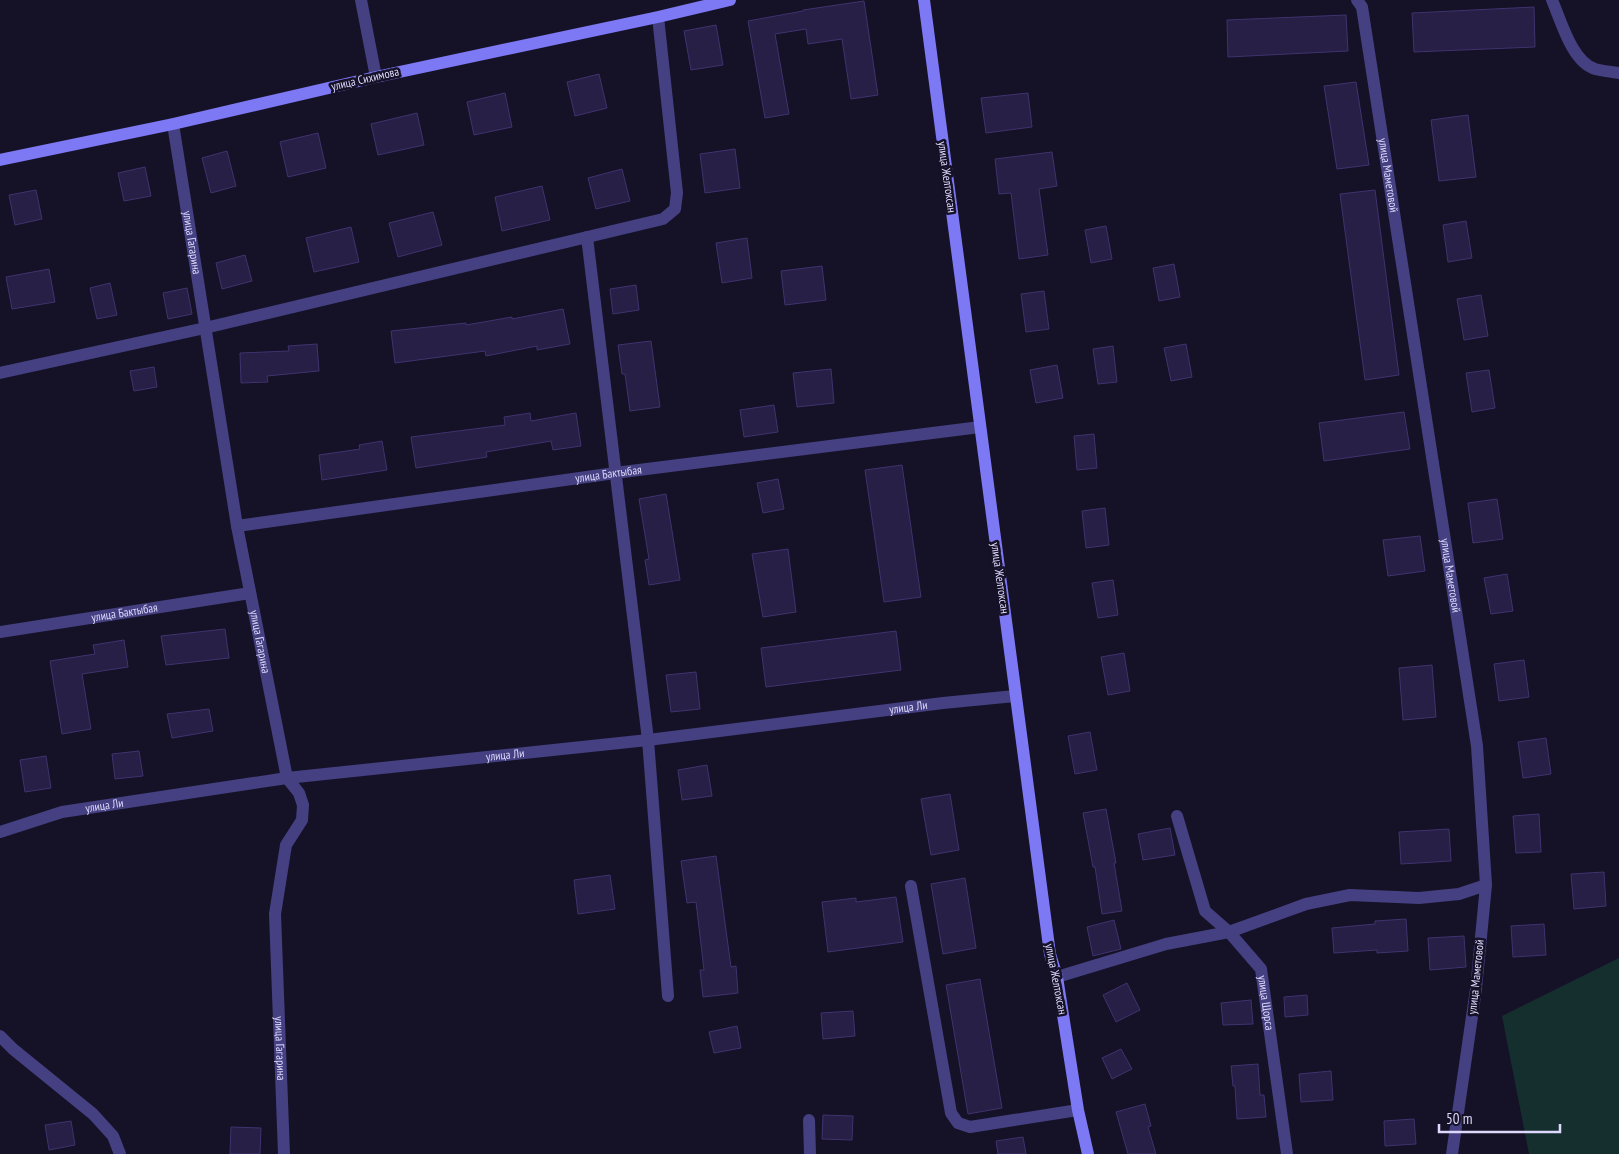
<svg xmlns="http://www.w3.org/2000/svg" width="1619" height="1154" viewBox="0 0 1619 1154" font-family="'PT Sans Narrow',sans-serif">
  <rect width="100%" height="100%" fill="#151126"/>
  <!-- green -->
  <polygon fill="#152f2f" points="1619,958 1619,1154 1529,1154 1502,1016"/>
  <!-- building -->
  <g fill="#271f45" stroke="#40336f">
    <polygon points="864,1 878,95 851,99 842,39 808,44 806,29 775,34 789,114 765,118 748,21 803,11 803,10"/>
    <polygon points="1534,7 1535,47 1414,52 1412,13"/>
    <polygon points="1346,15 1348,51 1228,57 1227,20"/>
    <polygon points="716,25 723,65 691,70 684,31"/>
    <polygon points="599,74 607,108 575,116 567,82"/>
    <polygon points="1356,82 1369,165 1337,169 1324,86"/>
    <polygon points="505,93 512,127 474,135 467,102"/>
    <polygon points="1028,93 1032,127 986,133 981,98"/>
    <polygon points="417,113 424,145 378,155 371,124"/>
    <polygon points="1468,115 1476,177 1439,181 1431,120"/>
    <polygon points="318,133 326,168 288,177 280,142"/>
    <polygon points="735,149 740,188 705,193 700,154"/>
    <polygon points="227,151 236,186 211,193 202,158"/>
    <polygon points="1052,152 1057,186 1039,189 1048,255 1019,259 1011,193 999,194 995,159"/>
    <polygon points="145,167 151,196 124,201 118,173"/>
    <polygon points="622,169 630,201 596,209 588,178"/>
    <polygon points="542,186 550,220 502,231 495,197"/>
    <polygon points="36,190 42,219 15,225 9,195"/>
    <polygon points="1375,190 1399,375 1365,380 1340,194"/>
    <polygon points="433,212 442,245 398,257 389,223"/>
    <polygon points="1466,221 1472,258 1448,262 1443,225"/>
    <polygon points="1106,226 1112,259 1091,263 1085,230"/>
    <polygon points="351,227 359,262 314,272 306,238"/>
    <polygon points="747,238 752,278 722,283 716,243"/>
    <polygon points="245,255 252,281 222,289 216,263"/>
    <polygon points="1174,264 1180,297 1159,301 1153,268"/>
    <polygon points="822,266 826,300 785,305 781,271"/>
    <polygon points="49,269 55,302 12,309 6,277"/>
    <polygon points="110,283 117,315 97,319 90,288"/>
    <polygon points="636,285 639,310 613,314 610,289"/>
    <polygon points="187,288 192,314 168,319 163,293"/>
    <polygon points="1044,291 1049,329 1026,332 1021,294"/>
    <polygon points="1481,295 1488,336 1464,340 1457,299"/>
    <polygon points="563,309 570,344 537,350 537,346 486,356 485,351 395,363 391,331 466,323 466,325 512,317 512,319"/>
    <polygon points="651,341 660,407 630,411 625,374 622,374 618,345"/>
    <polygon points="317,344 319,371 267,376 268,382 241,383 240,353 289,351 288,346"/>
    <polygon points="1186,344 1192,377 1171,381 1164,348"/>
    <polygon points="1113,346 1117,382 1098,384 1093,349"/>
    <polygon points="1057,365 1063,398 1036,403 1030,370"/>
    <polygon points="154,367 157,387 134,391 130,371"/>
    <polygon points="831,369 834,403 797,407 793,373"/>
    <polygon points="1489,370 1495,408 1472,412 1466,373"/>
    <polygon points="774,405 778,432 744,437 740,410"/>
    <polygon points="1404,412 1410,449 1324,461 1319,423"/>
    <polygon points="530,413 531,421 576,413 581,446 553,450 551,441 486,452 487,457 416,468 411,437 505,425 504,417"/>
    <polygon points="1094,434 1097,468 1077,470 1074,436"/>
    <polygon points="382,441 387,470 322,480 319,455 360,449 359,445"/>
    <polygon points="902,465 921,597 884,602 865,470"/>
    <polygon points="778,479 784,509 763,513 757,483"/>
    <polygon points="666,494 680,580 649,585 645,560 649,559 639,499"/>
    <polygon points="1497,499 1503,539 1473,543 1468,503"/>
    <polygon points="1105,508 1109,545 1086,548 1082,511"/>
    <polygon points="1420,536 1425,571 1388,576 1383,540"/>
    <polygon points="788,549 796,612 763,617 752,554"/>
    <polygon points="1507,574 1513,611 1491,614 1484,578"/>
    <polygon points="1113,580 1118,615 1098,618 1092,583"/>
    <polygon points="225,629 229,658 166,665 161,636"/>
    <polygon points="896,631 901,670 766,687 761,648"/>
    <polygon points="124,640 128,667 82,674 91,729 62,734 50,661 95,654 93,645"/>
    <polygon points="1124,653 1130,691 1108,695 1101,657"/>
    <polygon points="1524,660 1529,697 1499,701 1494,664"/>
    <polygon points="1432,665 1436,717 1403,720 1399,668"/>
    <polygon points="696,672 700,709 671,712 666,675"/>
    <polygon points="209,709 213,731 172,738 167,714"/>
    <polygon points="1090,732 1097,770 1075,774 1068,736"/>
    <polygon points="1546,738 1551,774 1523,778 1518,742"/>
    <polygon points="139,751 143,776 115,779 112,754"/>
    <polygon points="46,756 51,788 25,792 20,760"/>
    <polygon points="707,765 712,796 682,800 678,770"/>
    <polygon points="950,794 959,850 931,855 921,799"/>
    <polygon points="1106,809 1116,863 1114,863 1122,911 1102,914 1095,867 1093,867 1083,813"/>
    <polygon points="1539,814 1541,852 1516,853 1513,816"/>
    <polygon points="1170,828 1175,855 1143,860 1138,834"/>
    <polygon points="1449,829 1451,861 1401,864 1399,832"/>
    <polygon points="716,856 731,967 736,966 738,993 703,997 700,970 704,970 696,902 687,903 681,861"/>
    <polygon points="1604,872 1606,906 1574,909 1571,874"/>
    <polygon points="610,875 615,909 578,914 574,880"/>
    <polygon points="965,878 976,948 943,954 931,884"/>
    <polygon points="896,897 903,942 828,952 822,902 856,898 856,902"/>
    <polygon points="1406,919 1408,951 1377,953 1377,950 1334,953 1332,928 1375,924 1375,921"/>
    <polygon points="1114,920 1121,949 1093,956 1087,927"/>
    <polygon points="1544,924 1546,955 1513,957 1511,926"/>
    <polygon points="1464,936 1466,967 1430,970 1428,938"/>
    <polygon points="980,979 1002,1108 968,1114 946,985"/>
    <polygon points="1127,983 1140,1010 1116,1022 1103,995"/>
    <polygon points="1307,995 1308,1015 1285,1017 1284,997"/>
    <polygon points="1251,1000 1253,1024 1223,1025 1221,1003"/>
    <polygon points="853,1011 855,1036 823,1039 821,1013"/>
    <polygon points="737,1026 741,1048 714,1053 709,1032"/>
    <polygon points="1121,1049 1132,1069 1112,1079 1102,1058"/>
    <polygon points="1258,1064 1260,1095 1264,1095 1266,1117 1237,1119 1235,1086 1233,1086 1231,1066"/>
    <polygon points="1331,1071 1333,1100 1301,1102 1299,1074"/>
    <polygon points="1145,1104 1151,1126 1148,1127 1156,1154 1128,1154 1116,1112"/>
    <polygon points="823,1115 853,1116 852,1140 822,1139"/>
    <polygon points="1414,1119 1416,1144 1385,1146 1384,1121"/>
    <polygon points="71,1121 75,1145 49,1150 45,1125"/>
    <polygon points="231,1127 261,1128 260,1154 230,1154"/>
    <polygon points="1023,1137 1026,1154 998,1154 996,1141"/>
  </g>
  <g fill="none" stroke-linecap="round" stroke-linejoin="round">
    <!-- street -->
    <g stroke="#444081" stroke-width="12">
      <polyline points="361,0 376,77"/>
      <path id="s1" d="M1357,0L1362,7L1477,746L1486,885L1476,989L1452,1154"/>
      <path d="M1552,0C1561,21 1572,62 1595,69C1603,71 1611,72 1619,73"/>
      <path id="s2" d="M173,124L237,526L287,778L299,793L303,805L302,820L286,845L275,914L284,1154"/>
      <polyline points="587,237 648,740 668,996"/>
      <polyline points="0,373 205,328 663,219 675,209 677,193 658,17"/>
      <path id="s3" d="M237,526L615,473L980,427"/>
      <path id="s4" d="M0,632L250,593"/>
      <path id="s5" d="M1177,816L1205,911L1229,932L1261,969L1287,1154"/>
      <path id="s6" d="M0,832L62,812L287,778L648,740L943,703L1015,696"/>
      <polyline points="911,886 951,1113 958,1123 970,1127 1078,1110"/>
      <polyline points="1057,977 1166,944 1229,932 1306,904 1350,895 1419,898 1459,894 1486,885"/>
      <polyline points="0,1036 13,1049 93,1114 113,1136 120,1154"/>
      <polyline points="809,1120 810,1154"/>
    </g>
    <!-- secondary -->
    <g stroke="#7d78f4" stroke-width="12">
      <polyline points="924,0 1050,954 1057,977 1078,1110 1088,1154"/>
      <polyline points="0,160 173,124 376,77 658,17 730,0"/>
    </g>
  </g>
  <g text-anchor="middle" stroke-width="5" stroke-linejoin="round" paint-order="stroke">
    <!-- street labels -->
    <g font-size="12" fill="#ded9fc" stroke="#151126">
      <text transform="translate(365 79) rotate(-13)" y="4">улица Сихимова</text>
      <text dy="4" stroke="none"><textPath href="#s1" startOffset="179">улица Маметовой</textPath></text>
      <text transform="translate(947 177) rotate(82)" y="4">улица Желтоксан</text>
      <text dy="4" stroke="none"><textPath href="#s2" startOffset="120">улица Гагарина</textPath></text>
      <text dy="4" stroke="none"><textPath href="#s3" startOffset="375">улица Бактыбая</textPath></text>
      <text dy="4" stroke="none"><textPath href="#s1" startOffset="584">улица Маметовой</textPath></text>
      <text transform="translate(1000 578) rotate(82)" y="4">улица Желтоксан</text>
      <text dy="4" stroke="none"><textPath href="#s4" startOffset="126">улица Бактыбая</textPath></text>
      <text dy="4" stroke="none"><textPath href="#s2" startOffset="525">улица Гагарина</textPath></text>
      <text dy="4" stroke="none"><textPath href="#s6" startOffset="918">улица Ли</textPath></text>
      <text dy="4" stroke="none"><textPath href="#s6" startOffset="512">улица Ли</textPath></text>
      <text dy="4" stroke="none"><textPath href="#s6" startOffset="108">улица Ли</textPath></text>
      <text transform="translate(1476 977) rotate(-84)" y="4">улица Маметовой</text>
      <text transform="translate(1056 979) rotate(79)" y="4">улица Желтоксан</text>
      <text dy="4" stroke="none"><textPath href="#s5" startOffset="214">улица Щорса</textPath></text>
      <text dy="4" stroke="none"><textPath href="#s2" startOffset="945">улица Гагарина</textPath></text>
    </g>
  </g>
  <!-- scale -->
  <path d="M1439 1124v8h121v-8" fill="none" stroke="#ded9fc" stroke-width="2.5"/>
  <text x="1446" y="1124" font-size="15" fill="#ded9fc" stroke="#151126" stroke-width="4" paint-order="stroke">50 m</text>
</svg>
